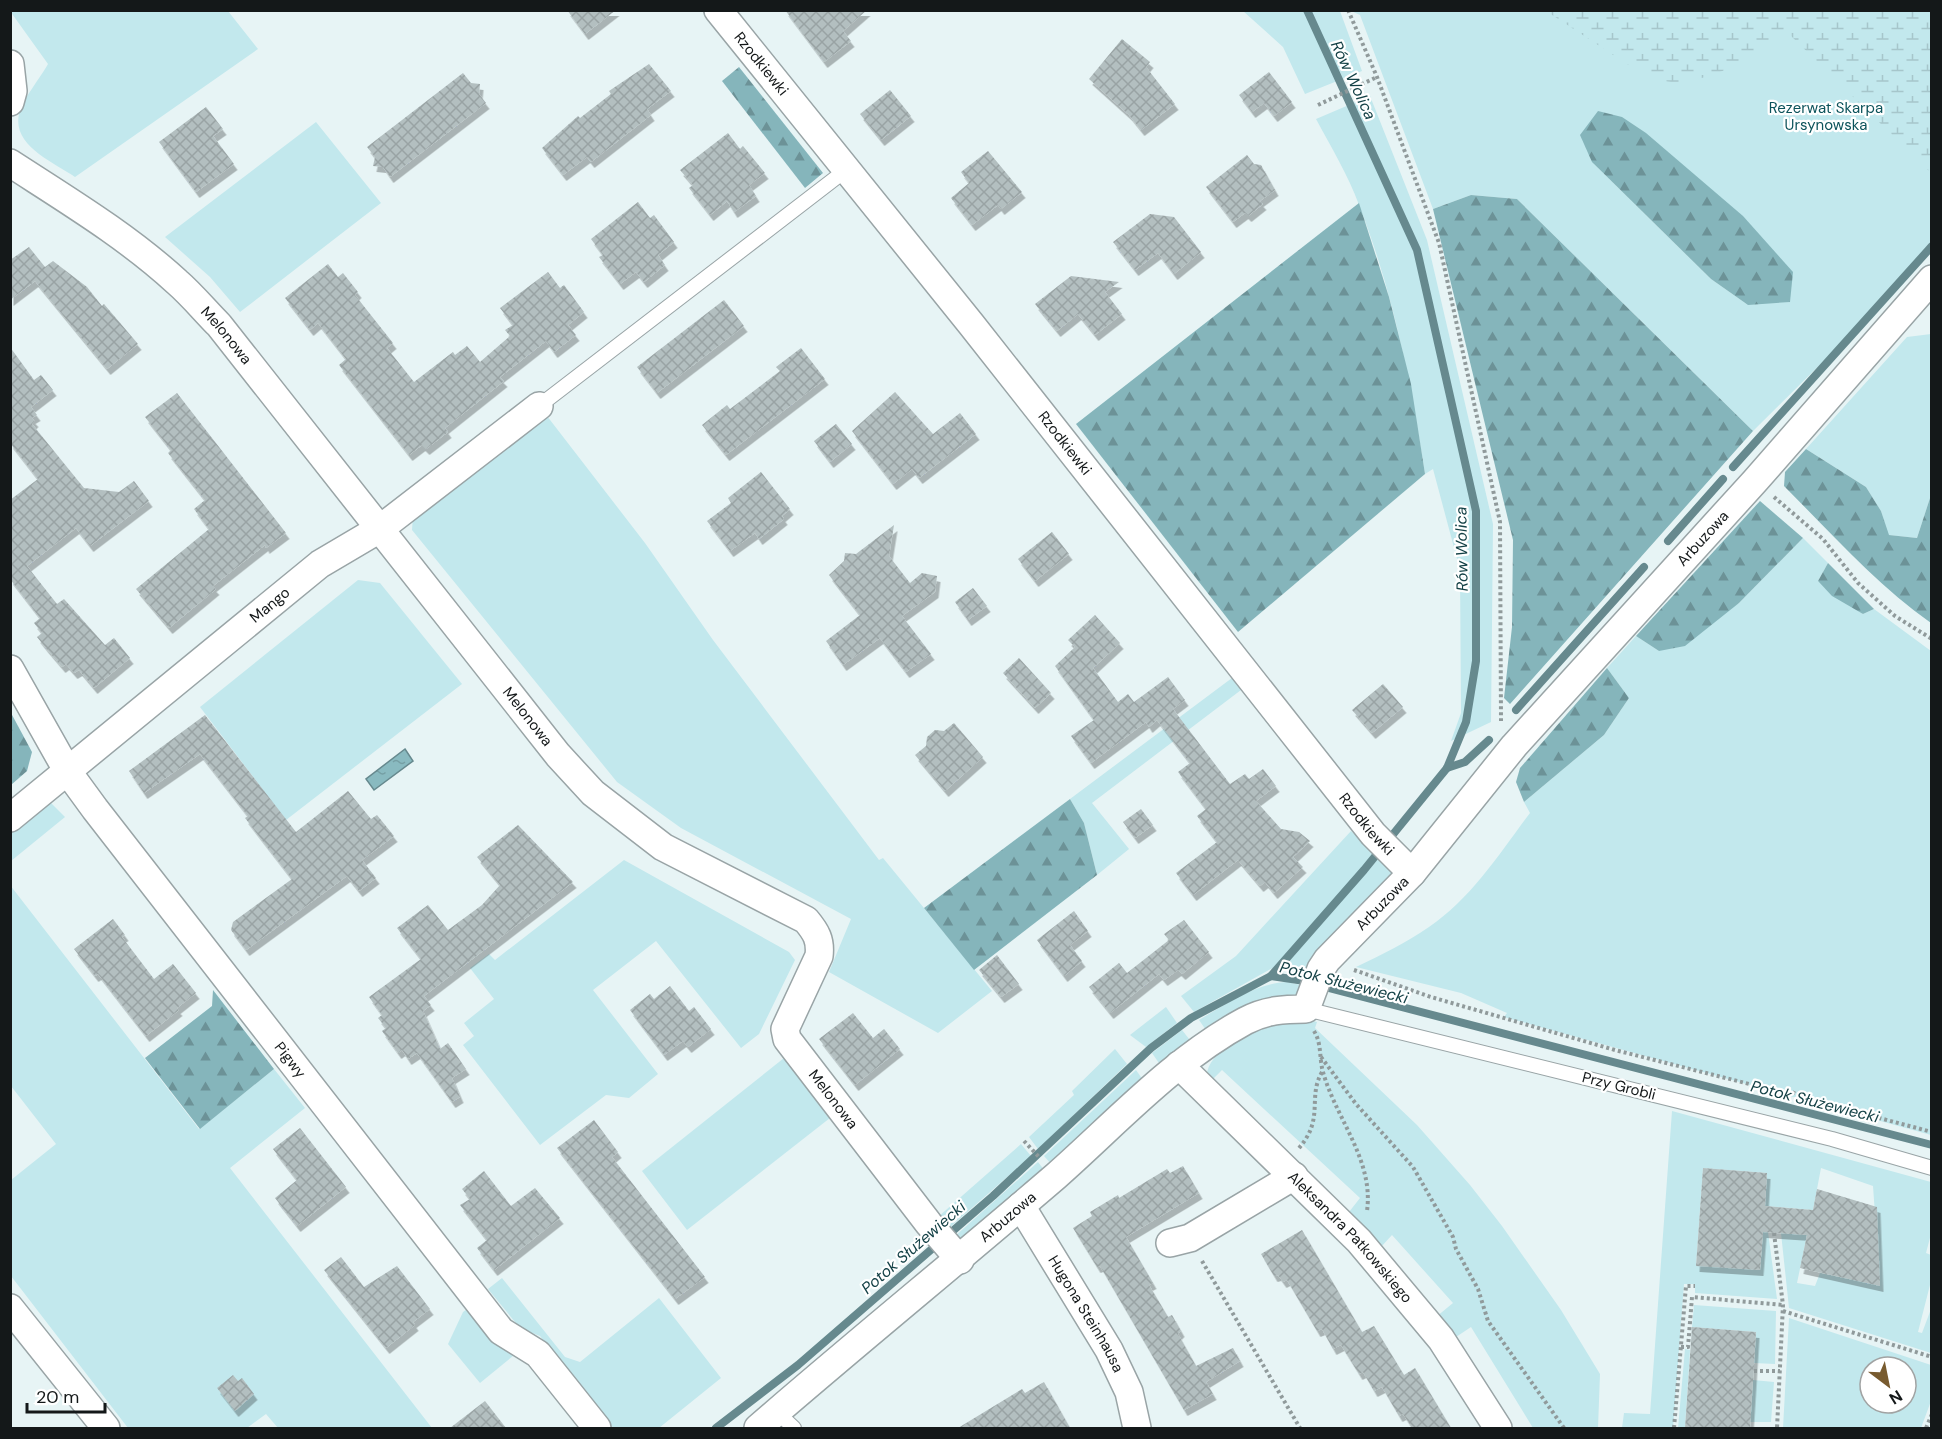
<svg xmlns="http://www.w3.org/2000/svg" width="1942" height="1439" viewBox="0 0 1942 1439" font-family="'DM Sans',sans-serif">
  <defs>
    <pattern id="forest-firs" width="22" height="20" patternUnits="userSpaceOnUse" patternTransform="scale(1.5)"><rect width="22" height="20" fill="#85b5bb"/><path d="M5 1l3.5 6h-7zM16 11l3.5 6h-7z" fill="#6c9297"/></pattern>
    <pattern id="wetland-marsh" width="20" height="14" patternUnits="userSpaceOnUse" patternTransform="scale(1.5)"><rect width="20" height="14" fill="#c2e8ed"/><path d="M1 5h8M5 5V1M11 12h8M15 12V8" fill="none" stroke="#a6c6cb"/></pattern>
    <pattern id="water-ripples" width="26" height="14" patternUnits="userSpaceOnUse" patternTransform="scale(1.5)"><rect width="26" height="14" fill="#89bac0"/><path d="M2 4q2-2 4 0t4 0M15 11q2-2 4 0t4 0" fill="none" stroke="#759fa4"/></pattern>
    <pattern id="building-cross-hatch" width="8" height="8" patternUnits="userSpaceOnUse" patternTransform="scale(1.5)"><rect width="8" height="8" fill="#b3bfc0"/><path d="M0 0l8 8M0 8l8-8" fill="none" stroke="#99a3a4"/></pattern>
    <filter id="shadow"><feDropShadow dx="3.5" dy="6" stdDeviation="0" flood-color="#0004"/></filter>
  </defs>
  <rect width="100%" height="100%" fill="#e7f4f5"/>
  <!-- green -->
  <g fill="#c2e8ed" fill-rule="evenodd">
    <path d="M10,11H228L258,49L75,177C53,162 12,146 19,114C22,100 41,77 48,64Z"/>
    <polygon points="1243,11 1340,11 1362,71 1305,94 1283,47"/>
    <path d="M1351,11H1931V245L1871,314L1753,431L1517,199L1471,195L1433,209L1360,15ZM1592,162L1748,305L1711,279Z"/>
    <path d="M1370,96L1427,240L1493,524L1491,722L1451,741L1461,713L1460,570L1433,469L1425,474C1411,383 1393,292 1359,205C1348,175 1331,147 1316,119Z"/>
    <polygon points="316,122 381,203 240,312 210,277 165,237"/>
    <polygon points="1931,334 1931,495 1917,538 1888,535 1881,511 1866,487 1806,449 1907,337"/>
    <polygon points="547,416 645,543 713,640 879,860 883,858 992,991 938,1033 829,972 851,919 681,828 617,782 412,530 413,516"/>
    <path d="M1803,538L1828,563L1818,581L1863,614L1874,609L1931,651V1135L1504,1017L1507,1013L1461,993L1356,967C1381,955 1406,943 1429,927C1471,899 1500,853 1530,813L1524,802L1604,735L1629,698L1607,668L1636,636L1659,651L1739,603Z"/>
    <polygon points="358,580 380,583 462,684 286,820 200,707"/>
    <polygon points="1232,678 1241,690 1092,803 1129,849 1097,875 1084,823 1070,799"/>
    <polygon points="49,801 65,817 11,861 11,831"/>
    <polygon points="1351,831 1376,853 1278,965 1194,1012 1181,996 1236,956"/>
    <polygon points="1380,857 1391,868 1391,881 1307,964 1303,977 1285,970 1282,966"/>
    <polygon points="624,860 789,952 795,960 759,1034 741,1048 656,941 593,990 658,1074 629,1098 606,1095 540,1145 463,1045 474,1036 464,1023 494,999 470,968 489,954 495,960"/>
    <polygon points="10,885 199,1129 274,1069 305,1108 230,1168 432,1428 278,1428 266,1414 247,1428 128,1428 11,1276 11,1180 56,1144 11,1086"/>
    <path d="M1287,982L1301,985L1299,994L1208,1033L1199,1020C1226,1004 1256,983 1287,982Z"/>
    <polygon points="1166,1007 1177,1023 1146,1047 1130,1035"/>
    <path d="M1309,1020L1317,1022L1315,1028L1417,1125L1470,1185L1502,1226L1561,1310L1600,1374L1598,1428H1533L1471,1327L1453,1339L1436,1317L1453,1303L1392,1235L1381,1247L1349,1212L1360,1198L1222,1070L1211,1081L1207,1077C1205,1053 1254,1025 1276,1022C1287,1020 1298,1021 1309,1020Z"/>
    <polygon points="1182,1030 1193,1044 1161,1066 1152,1053"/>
    <polygon points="1115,1049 1127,1064 1038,1149 1029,1137 1074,1095 1072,1091"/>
    <polygon points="784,1058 830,1118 687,1230 642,1171"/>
    <polygon points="1136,1070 1143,1080 1052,1165 1044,1156"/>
    <polygon points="1672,1111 1931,1182 1931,1234 1926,1253 1931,1255 1931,1281 1918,1332 1922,1333 1931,1309 1931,1353 1789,1308 1781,1233 1807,1235 1797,1283 1815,1286 1820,1273 1880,1285 1873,1186 1821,1168 1813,1210 1765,1206 1767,1173 1703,1168 1696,1265 1760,1270 1763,1232 1768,1232 1777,1299 1695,1293 1695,1284 1684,1284 1673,1428 1622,1428 1624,1413 1650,1414"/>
    <polygon points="1021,1144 1031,1156 948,1229 938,1217"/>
    <polygon points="1038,1162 1045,1171 962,1245 954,1237"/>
    <polygon points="502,1278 565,1357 580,1362 659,1298 721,1378 659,1428 613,1428 540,1336 520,1328 488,1289"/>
    <polygon points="1694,1305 1776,1311 1775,1364 1754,1363 1756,1332 1692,1327"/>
    <polygon points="470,1307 519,1351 480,1383 448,1344 463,1312"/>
    <path d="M1789,1318L1931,1365V1401L1921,1428H1783ZM1870,1367H1906V1403H1870Z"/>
    <polygon points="1685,1349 1690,1350 1685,1428 1678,1428"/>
    <polygon points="1753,1380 1774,1382 1771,1422 1750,1422"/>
  </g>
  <!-- forest -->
  <g fill="url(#forest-firs)">
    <polygon points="739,67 823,173 805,188 722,81"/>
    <polygon points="1598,111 1622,117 1646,133 1743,216 1793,272 1790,302 1748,305 1711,279 1592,162 1580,135"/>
    <polygon points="1471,195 1517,199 1753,431 1510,704 1504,698 1512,627 1513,540 1433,209"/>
    <polygon points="1359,203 1389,297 1411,384 1425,474 1238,632 1076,424"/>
    <path d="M1806,449L1866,487L1881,511L1889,535L1917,538L1931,495V623C1877,585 1831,533 1784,486L1785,472Z"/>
    <polygon points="1760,501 1803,538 1739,603 1685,646 1659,651 1636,636"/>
    <polygon points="1828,563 1874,609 1863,614 1832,596 1818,581"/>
    <polygon points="1607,668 1629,698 1604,735 1524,802 1516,782 1520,768"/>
    <polygon points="11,713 32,752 27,771 11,785"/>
    <polygon points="1070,799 1084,823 1097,875 974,970 924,908"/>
    <polygon points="213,990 274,1069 200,1129 145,1058 212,1006"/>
  </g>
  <!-- wetland -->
  <polygon fill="url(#wetland-marsh)" points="1546,11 1931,11 1931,173 1788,33 1747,62 1706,77 1678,83 1650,79"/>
  <!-- water -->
  <polygon fill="url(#water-ripples)" stroke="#66898e" stroke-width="1.5" points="405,749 413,761 374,790 366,779"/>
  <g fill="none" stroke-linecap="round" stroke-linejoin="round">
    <!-- stream -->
    <g stroke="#66898e" stroke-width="8">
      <polyline points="1733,467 1932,246"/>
      <polyline points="1668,541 1723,479"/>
      <polyline points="1516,710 1644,567"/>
      <polyline points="1447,768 1465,762 1489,740"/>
      <polyline points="1271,976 1364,870 1447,768 1466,722 1476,661 1476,511 1417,250 1307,10"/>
      <polyline points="716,1428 798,1365 993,1196 1151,1048 1191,1018 1271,976 1298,980 1932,1145"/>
    </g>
  </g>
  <!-- building -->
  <g fill="url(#building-cross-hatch)" filter="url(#shadow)">
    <polygon points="567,10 616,10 585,34"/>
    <polygon points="785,10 867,10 843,31 851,41 824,62"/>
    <polygon points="1122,39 1150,62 1146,67 1175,104 1141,130 1129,115 1089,79"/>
    <polygon points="649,64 671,91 647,109 651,115 591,162 587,157 563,175 542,148 578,116 580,118 611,94 609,91"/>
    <polygon points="1269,72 1292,102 1274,116 1264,103 1252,112 1239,95"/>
    <polygon points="463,73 471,83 480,84 479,94 486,103 390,177 383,167 373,166 375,157 367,147"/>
    <polygon points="890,90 911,116 881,140 860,114"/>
    <polygon points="206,107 223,129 213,136 234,164 196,192 159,142"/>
    <polygon points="728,133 740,149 743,146 765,173 749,185 756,196 734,212 727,201 710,215 689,188 693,185 680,170"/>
    <polygon points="988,151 1022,192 1001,209 998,205 972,225 951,198 969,183 961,172"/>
    <polygon points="1247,155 1254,164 1261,165 1275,190 1260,201 1263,204 1248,216 1245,213 1233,222 1206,187"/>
    <polygon points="638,202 650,218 654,215 674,242 658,255 665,265 644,282 636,272 620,284 599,257 603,255 591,239"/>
    <polygon points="1150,214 1174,217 1201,252 1174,274 1158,253 1135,270 1113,242"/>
    <polygon points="29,247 45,267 53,261 87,287 102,306 104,304 138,344 107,369 35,281 10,300 10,260"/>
    <polygon points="328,264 338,277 343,273 358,292 355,295 393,343 387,348 414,382 453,352 455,355 467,346 480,362 510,336 505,330 513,325 500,308 548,272 560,288 564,285 584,312 568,325 576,335 554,352 546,341 500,377 504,381 445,428 448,432 426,449 422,445 409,455 339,365 346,359 318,323 310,330 285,298"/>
    <polygon points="1071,276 1119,282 1105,292 1122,314 1095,335 1078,314 1057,331 1035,304"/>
    <polygon points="724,300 744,326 657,393 637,367"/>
    <polygon points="10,347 34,380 41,375 53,390 31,407 37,415 32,418 35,421 32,424 84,488 119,492 134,481 149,501 90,546 76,528 27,566 57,604 64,599 105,645 114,638 130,658 94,688 79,670 74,673 66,664 62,667 45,647 37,637 42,633 34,623 40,618 10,579 10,500 38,479 10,443"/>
    <polygon points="801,348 825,379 726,455 702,425 727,405 730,409 780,371 776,367"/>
    <polygon points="895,392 933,434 960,413 976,434 919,478 912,469 893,484 852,431"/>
    <polygon points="177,393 286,533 266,548 265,545 213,586 216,589 169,628 136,589 209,529 194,509 205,500 168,453 171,450 145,417"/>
    <polygon points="836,424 852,444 830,462 814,441"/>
    <polygon points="761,472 790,509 782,516 784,519 759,539 755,533 730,551 707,521 731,503 728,498"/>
    <polygon points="894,525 889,556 910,583 922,573 937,576 935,592 902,616 931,654 906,672 880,638 843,665 826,641 860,615 829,575 844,561 845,553 856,554"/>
    <polygon points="1052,532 1069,554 1035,581 1018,559"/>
    <polygon points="973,588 987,606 968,620 955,602"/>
    <polygon points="1095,615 1120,643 1093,668 1118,702 1128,694 1134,702 1168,677 1185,700 1173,709 1230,784 1245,774 1249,779 1263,769 1276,786 1256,801 1281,829 1299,832 1310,841 1293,857 1303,867 1274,893 1265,882 1260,886 1238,860 1193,895 1176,873 1217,842 1197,816 1206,809 1178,772 1190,763 1157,720 1149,727 1146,722 1091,763 1071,736 1094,720 1055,666 1075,647 1068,640"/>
    <polygon points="1019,658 1051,693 1035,708 1003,673"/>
    <polygon points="1383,684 1403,707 1372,733 1352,710"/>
    <polygon points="205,715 296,832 348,791 371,819 377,815 394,836 362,860 376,878 359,891 347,876 246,950 231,930 233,922 292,879 245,818 248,816 200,754 144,793 129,771"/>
    <polygon points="954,723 983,757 945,791 915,755 926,746 927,737 935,730 944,731"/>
    <polygon points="1141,809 1153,825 1135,838 1123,822"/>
    <polygon points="518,825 573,882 424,996 431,1005 423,1011 440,1049 448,1043 466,1069 452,1078 460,1097 452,1102 417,1053 408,1059 402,1050 398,1053 382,1031 386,1028 378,1018 382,1015 369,997 421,959 397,928 428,905 448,930 482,905 500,885 477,857"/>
    <polygon points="1074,911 1088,931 1070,945 1082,961 1064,976 1037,940"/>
    <polygon points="113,919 125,935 122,937 154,979 173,964 196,993 177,1008 179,1010 146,1036 98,974 95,976 74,949"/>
    <polygon points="1184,920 1209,952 1182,974 1178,970 1164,980 1159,974 1110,1013 1089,987 1119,963 1127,973 1169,940 1164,934"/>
    <polygon points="997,955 1019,984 1001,997 979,970"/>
    <polygon points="670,986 689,1011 694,1007 711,1029 688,1047 683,1041 664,1055 630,1010 650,994 654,999"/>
    <polygon points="853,1013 873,1038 884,1029 900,1049 855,1085 819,1039"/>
    <polygon points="594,1120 618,1152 612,1157 705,1277 675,1299 557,1148"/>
    <polygon points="300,1128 346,1187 297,1226 275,1198 297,1180 273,1149"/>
    <polygon points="1183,1166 1199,1193 1126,1237 1153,1283 1149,1285 1168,1317 1172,1315 1181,1331 1178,1334 1196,1366 1233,1348 1240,1361 1206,1382 1213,1394 1184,1410 1100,1266 1097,1267 1073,1228 1092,1216 1090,1212 1118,1195 1119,1198 1167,1169 1170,1173"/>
    <polygon points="1703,1168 1767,1173 1765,1206 1813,1210 1817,1189 1877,1207 1880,1286 1800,1268 1807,1235 1763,1232 1760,1270 1696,1266"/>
    <polygon points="484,1171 511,1206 535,1188 560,1218 494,1270 477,1248 487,1240 460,1205 470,1199 462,1189"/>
    <polygon points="1302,1230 1362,1332 1374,1326 1404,1375 1415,1368 1451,1428 1412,1428 1403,1414 1399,1416 1382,1387 1374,1391 1363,1372 1359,1374 1341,1345 1333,1349 1322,1329 1317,1331 1287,1280 1283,1282 1278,1275 1274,1276 1261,1254"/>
    <polygon points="341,1257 364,1287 397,1266 430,1309 413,1322 415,1325 386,1348 324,1270"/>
    <polygon points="1692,1327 1756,1332 1750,1428 1685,1428"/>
    <polygon points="233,1375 238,1381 242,1378 254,1394 235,1411 217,1388"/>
    <polygon points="1044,1382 1070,1428 958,1428 1022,1389 1025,1393"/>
    <polygon points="485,1401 506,1428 450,1428"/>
  </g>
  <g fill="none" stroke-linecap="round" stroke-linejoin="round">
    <!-- service casing -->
    <g stroke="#99a4a6" stroke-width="16">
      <g id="service">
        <polyline points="539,406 846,170"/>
        <polyline points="1306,1009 1832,1139 1932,1168"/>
        <polyline points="777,1412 794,1428"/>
      </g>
    </g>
    <!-- minor casing -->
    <g stroke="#99a4a6" stroke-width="30">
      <g id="minor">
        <path id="s1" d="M718,10L971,324L1373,834L1412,873"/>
        <polyline points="10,64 13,91 10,102"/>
        <path id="s2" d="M10,163C67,200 127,236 177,282C192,295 205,311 219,325L558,755L593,793L663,847L806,920C816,932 821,940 819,956L785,1029L787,1039L929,1224L960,1260"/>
        <path id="s3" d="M10,669L68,772L95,809L501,1331L538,1354L597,1428"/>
        <path id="s4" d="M10,818L320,564L381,528L539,406"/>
        <path id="s5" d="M1179,1065L1359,1241L1441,1339L1498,1428"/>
        <path id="s6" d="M1021,1206L1109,1350L1129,1392L1137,1428"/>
        <polyline points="1170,1243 1190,1238 1294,1176"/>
        <polyline points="10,1308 106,1428"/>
        <path id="s7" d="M758,1428C856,1343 957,1261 1056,1176C1117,1122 1173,1060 1245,1021C1265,1010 1284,1009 1306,1009L1321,969L1327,960L1412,873L1514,746L1755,481L1932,279"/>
      </g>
    </g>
    <!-- path -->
    <g stroke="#909a9b" stroke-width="4" stroke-dasharray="3 3" stroke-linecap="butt">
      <polyline points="1348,10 1377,77 1439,243 1500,522 1501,721"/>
      <polyline points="1318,105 1377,77"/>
      <polyline points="1774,497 1823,539 1858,583 1895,616 1932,639"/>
      <polyline points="1354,970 1431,997 1615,1050 1781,1092 1790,1091 1804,1098 1932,1132"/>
      <path d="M1314,1031C1322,1044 1319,1058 1323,1072C1336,1119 1374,1160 1367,1211"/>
      <polyline points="1321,1057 1356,1104 1413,1167 1453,1237 1456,1249 1478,1289 1488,1321 1564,1428"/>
      <polyline points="1024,1141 1039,1157"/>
      <path d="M1299,1148C1325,1118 1307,1098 1322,1072"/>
      <polyline points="1774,1233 1783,1305 1777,1428"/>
      <polyline points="1202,1261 1300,1428"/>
      <polyline points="1783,1311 1932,1357"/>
      <polyline points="1681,1347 1688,1347 1692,1297 1783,1305"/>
      <polyline points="1754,1371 1780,1371"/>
      <polyline points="1674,1428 1686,1286 1695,1286"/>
      <polyline points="1926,1428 1932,1414"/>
    </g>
    <!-- service -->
    <use href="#service" stroke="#fff" stroke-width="14"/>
    <!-- minor -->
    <use href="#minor" stroke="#fff" stroke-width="27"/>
  </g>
  <g text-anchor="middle" stroke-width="4.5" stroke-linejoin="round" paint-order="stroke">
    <!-- street labels -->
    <g font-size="15" fill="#141819" stroke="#fff">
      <text dy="5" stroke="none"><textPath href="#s1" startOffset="69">Rzodkiewki</textPath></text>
      <text dy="5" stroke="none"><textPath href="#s2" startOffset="278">Melonowa</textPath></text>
      <text dy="5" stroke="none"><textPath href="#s1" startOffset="555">Rzodkiewki</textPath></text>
      <text dy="5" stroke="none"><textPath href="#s7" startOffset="1317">Arbuzowa</textPath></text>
      <text dy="5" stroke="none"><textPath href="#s4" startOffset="336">Mango</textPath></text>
      <text dy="5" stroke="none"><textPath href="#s2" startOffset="764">Melonowa</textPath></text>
      <text dy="5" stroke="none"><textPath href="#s1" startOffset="1041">Rzodkiewki</textPath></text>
      <text dy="5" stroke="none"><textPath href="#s7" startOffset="831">Arbuzowa</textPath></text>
      <text dy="5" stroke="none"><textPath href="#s3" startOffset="482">Pigwy</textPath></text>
      <text transform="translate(1619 1086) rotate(14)" y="5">Przy Grobli</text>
      <text dy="5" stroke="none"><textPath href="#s2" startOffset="1320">Melonowa</textPath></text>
      <text dy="5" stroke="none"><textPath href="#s7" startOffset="327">Arbuzowa</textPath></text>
      <text dy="5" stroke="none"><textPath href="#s5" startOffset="243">Aleksandra Patkowskiego</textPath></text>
      <text dy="5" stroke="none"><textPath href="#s6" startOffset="126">Hugona Steinhausa</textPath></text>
    </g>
    <!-- park labels -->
    <g font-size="15" fill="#0c535b" stroke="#fff">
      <text x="1826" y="113">Rezerwat Skarpa<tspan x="1826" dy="17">Ursynowska</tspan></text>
    </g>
    <!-- water labels -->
    <g font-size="16" font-style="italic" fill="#144146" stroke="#fff">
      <text transform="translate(1354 80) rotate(65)" y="6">Rów Wolica</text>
      <text transform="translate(1461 549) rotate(-91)" y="6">Rów Wolica</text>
      <text transform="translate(1344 982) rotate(14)" y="6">Potok Służewiecki</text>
      <text transform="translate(1815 1101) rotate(14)" y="6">Potok Służewiecki</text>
      <text transform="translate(913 1247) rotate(-41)" y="6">Potok Służewiecki</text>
    </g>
  </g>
  <!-- border -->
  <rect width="1942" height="1439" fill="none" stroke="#141819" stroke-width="24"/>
  <!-- north arrow -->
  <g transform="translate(1888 1385) rotate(148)"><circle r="28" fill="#ffffff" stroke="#a1a3a3" stroke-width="1.5"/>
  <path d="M0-4.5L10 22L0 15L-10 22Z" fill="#785b2f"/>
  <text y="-9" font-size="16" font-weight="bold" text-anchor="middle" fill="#141819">N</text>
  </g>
  <!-- scale -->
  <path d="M27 1403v9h78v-9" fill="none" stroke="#141819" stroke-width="3"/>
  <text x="36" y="1403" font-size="18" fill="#141819" stroke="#ffffff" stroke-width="4.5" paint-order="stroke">20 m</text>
</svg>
